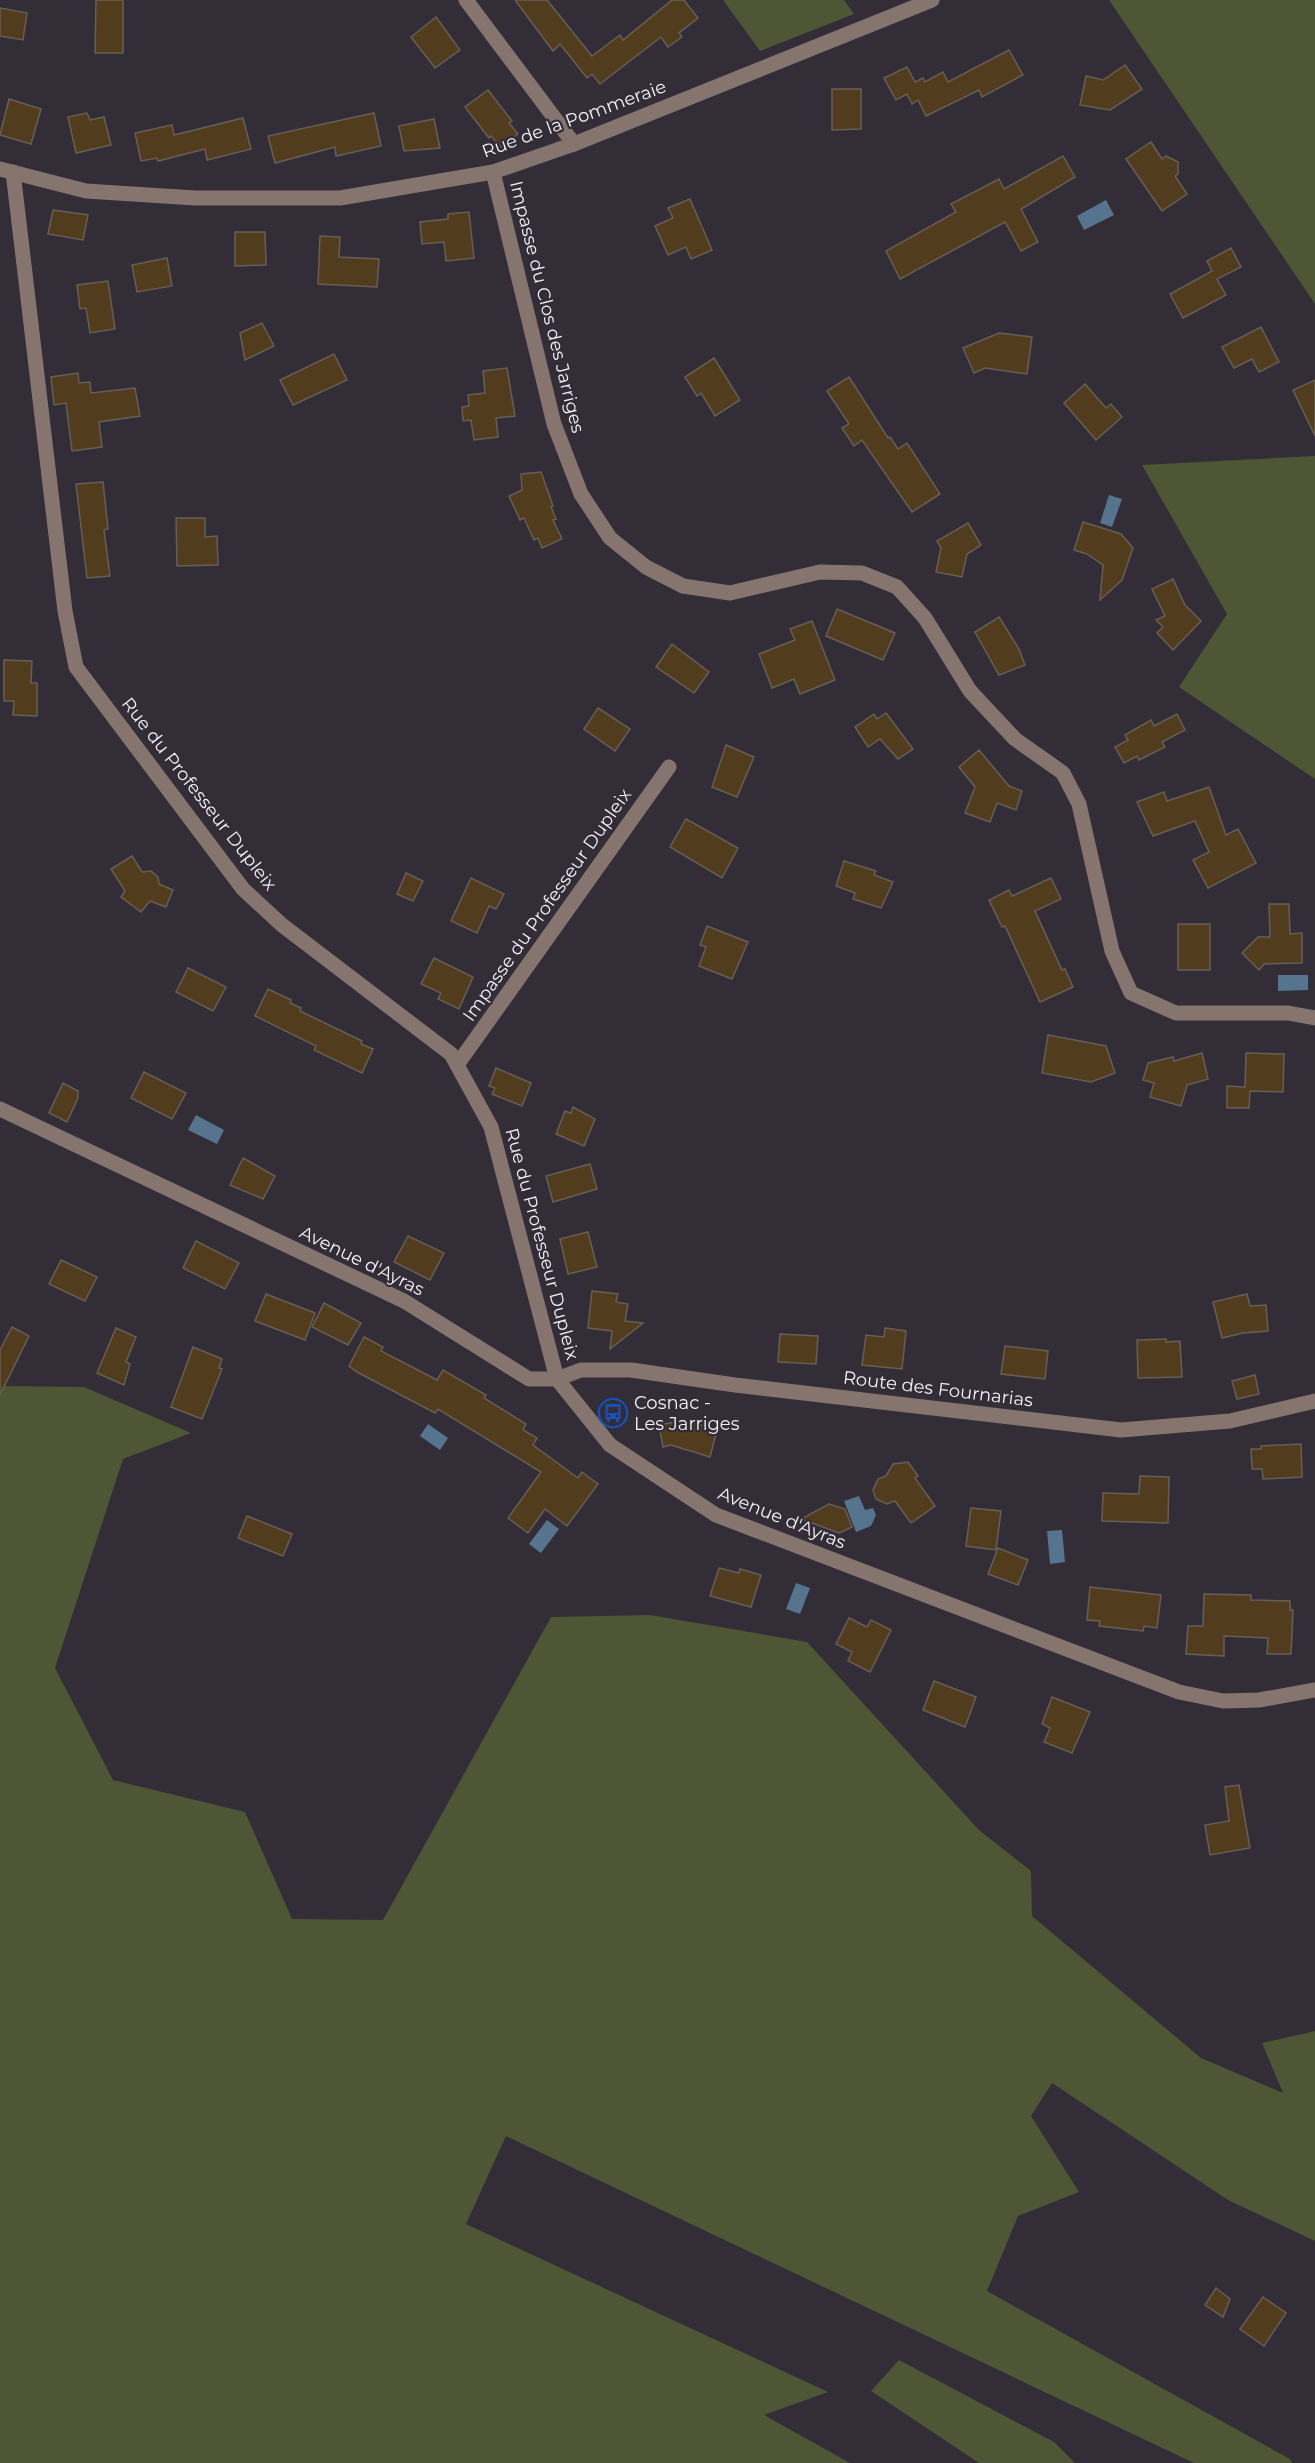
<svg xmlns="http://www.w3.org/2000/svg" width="1315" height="2463" viewBox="0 0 1315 2463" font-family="Montserrat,sans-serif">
  <rect width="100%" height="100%" fill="#322d37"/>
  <!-- green -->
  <g fill="#4f5635">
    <polygon points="723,0 844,0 854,14 760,51"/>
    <polygon points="1109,0 1315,0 1315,304"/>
    <polygon points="1315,456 1315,779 1179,687 1227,614 1142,465"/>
    <polygon points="0,1386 84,1387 191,1433 123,1459 55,1668 113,1780 245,1812 292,1919 383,1920 551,1617 650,1615 807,1642 979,1830 1031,1871 1032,1916 1201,2058 1283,2093 1262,2043 1315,2031 1315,2241 1228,2200 1052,2083 1031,2116 1079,2192 1018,2216 987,2291 1290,2459 1292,2463 1194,2463 506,2136 466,2224 828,2392 764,2415 850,2463 0,2463"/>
    <polygon points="899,2360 1054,2442 1075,2463 979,2463 871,2391"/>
  </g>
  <!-- water -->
  <g fill="#56748e">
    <polygon points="1106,200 1114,215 1084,230 1077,216"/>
    <polygon points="1109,495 1122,499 1112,527 1100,523"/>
    <polygon points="1278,975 1308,975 1308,990 1278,991"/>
    <polygon points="196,1115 224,1130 217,1144 188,1130"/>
    <polygon points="428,1424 448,1438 440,1450 420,1436"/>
    <polygon points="859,1496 865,1510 873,1508 876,1515 871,1526 856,1532 844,1501"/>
    <polygon points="547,1520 559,1529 541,1553 529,1544"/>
    <polygon points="1062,1530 1065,1562 1050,1564 1047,1531"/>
    <polygon points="796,1583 810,1588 800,1614 786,1609"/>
  </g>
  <!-- building -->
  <g fill="#513c1e" stroke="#675f56" stroke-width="1.5">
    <polygon points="96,0 123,0 123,53 95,53"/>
    <polygon points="515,0 547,0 592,56 620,35 623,40 672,0 684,0 698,18 679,33 682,37 668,47 661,37 600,84 592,74 587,78 560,44 553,51"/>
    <polygon points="0,8 27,13 23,40 0,36"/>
    <polygon points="436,17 460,50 435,68 411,37"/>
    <polygon points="1009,50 1023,75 982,97 979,90 926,116 918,100 912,104 907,94 896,100 884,78 907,67 915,82 923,78 925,82 943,72 948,82"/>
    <polygon points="1125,65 1142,89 1110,110 1080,105 1086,76 1103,80"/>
    <polygon points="832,89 861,89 861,129 832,130"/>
    <polygon points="488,90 512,121 509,123 518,134 501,147 491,136 489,138 465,107"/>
    <polygon points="9,99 41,109 31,144 0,135"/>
    <polygon points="87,113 90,120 104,117 111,145 76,153 68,117"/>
    <polygon points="374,113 381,146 336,156 335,147 275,163 268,136"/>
    <polygon points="243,118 251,149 207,160 205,149 158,161 157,158 141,161 135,133 172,125 174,135"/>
    <polygon points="434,119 440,148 404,151 399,126"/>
    <polygon points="1151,142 1162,159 1166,156 1178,162 1178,174 1175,176 1187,194 1162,211 1126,159"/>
    <polygon points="1063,156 1075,177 1021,209 1038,242 1021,251 1005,222 900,279 886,251 956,212 951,204 999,179 1004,189"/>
    <polygon points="690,199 712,250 691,259 686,247 668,255 655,226 673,218 668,208"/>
    <polygon points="53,210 88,215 83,240 48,234"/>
    <polygon points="469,212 474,258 446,261 444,242 422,244 420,222 448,219 448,214"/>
    <polygon points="235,232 265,232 266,265 235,266"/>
    <polygon points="320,236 340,237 339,257 379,259 377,287 318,284"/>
    <polygon points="1231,248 1241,267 1217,279 1226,295 1183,318 1170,294 1212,271 1207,261"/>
    <polygon points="167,258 172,286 137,292 132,265"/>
    <polygon points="108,281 115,329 90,333 86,308 80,309 77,285"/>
    <polygon points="262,323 274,346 245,360 240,333"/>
    <polygon points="1261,327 1279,362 1259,372 1252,359 1234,368 1222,347"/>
    <polygon points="999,333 1032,337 1027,374 985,368 974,373 963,348"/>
    <polygon points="334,354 347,380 293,405 280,380"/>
    <polygon points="714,358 740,400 715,416 701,393 697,396 685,377"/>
    <polygon points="507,368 515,416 496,418 498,437 474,440 471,420 463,421 462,407 469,406 468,395 485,393 483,371"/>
    <polygon points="78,373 79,383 90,382 91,393 135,388 140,416 99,422 102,447 72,451 66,403 54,405 51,377"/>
    <polygon points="849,377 888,438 890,437 898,449 907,443 940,494 912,512 862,440 854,446 842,428 849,424 827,391"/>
    <polygon points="1315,380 1315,436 1293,390"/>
    <polygon points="1085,384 1106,408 1111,404 1122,417 1096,440 1064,403"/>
    <polygon points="541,472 553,506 551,507 556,519 553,520 562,539 542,548 538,538 534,540 524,518 520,520 509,496 522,490 521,474"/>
    <polygon points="103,482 108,529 104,530 110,576 87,578 76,484"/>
    <polygon points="176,518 205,518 205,537 217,536 218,565 177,566"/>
    <polygon points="1083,522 1121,534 1133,548 1122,580 1100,600 1103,565 1087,554 1074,550"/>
    <polygon points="968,523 981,545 967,554 962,577 936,572 941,548 937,541"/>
    <polygon points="1173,579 1185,605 1201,621 1173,650 1157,633 1163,627 1156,620 1165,616 1152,589"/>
    <polygon points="837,609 895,633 883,660 826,636"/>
    <polygon points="999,617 1019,649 1025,665 999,675 975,632"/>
    <polygon points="812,621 835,680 800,694 794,679 772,688 759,654 795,640 790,629"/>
    <polygon points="672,644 709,672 694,693 656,667"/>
    <polygon points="4,660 32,661 31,683 37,683 37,716 13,715 14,701 4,701"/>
    <polygon points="598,708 630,729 615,751 584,729"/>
    <polygon points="886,713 913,749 898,759 880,739 868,747 855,727 874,714 877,719"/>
    <polygon points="1177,714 1185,730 1162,742 1165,747 1139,760 1137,756 1124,763 1115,747 1128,740 1125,735 1151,720 1154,726"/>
    <polygon points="726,745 754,757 737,797 712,787"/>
    <polygon points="979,750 1009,786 1022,791 1016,810 997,803 990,822 965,813 975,787 959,767"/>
    <polygon points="1209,787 1226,835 1238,829 1256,863 1208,888 1193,860 1209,852 1195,821 1153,836 1137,802 1164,792 1167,801"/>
    <polygon points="686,819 738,848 722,878 670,847"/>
    <polygon points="132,856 142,872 151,871 158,877 159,884 173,890 166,907 150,901 141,912 121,897 125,891 111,869"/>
    <polygon points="844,861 876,871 874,875 893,882 881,908 853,899 855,893 836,886"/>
    <polygon points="406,873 423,881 413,901 397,894"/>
    <polygon points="471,878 504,894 496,909 489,906 477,933 451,921"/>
    <polygon points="1051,878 1061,899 1035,911 1062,970 1065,969 1073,987 1040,1002 1005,926 1002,927 989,900 1009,890 1012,896"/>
    <polygon points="1269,904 1289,904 1290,934 1302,933 1302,963 1264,964 1259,970 1242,953 1258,937 1270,937"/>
    <rect x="1178" y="924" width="32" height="46"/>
    <polygon points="707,926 748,942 732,979 699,966 706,947 700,945"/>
    <polygon points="434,958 473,977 459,1009 438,999 441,993 421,984"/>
    <polygon points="188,968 226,987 213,1011 176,992"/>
    <polygon points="268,989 291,1000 290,1003 301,1008 300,1011 362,1041 361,1044 373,1049 362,1073 314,1050 316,1046 255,1016"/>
    <polygon points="1048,1035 1106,1046 1115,1073 1091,1082 1042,1073"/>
    <polygon points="1202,1053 1208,1079 1187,1085 1181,1106 1150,1097 1154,1083 1143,1080 1148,1063 1173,1057 1174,1061"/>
    <polygon points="1246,1053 1284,1054 1283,1092 1250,1091 1249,1108 1227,1108 1227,1086 1245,1087"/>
    <polygon points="496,1068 531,1083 522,1106 492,1094 495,1088 489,1086"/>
    <polygon points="144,1072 186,1093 172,1119 131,1098"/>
    <polygon points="63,1083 78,1091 78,1098 67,1122 49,1113"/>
    <polygon points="573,1107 595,1119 584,1146 556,1134 565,1111 571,1113"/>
    <polygon points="243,1158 275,1176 263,1199 230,1185"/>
    <polygon points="590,1164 597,1189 553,1202 546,1176"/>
    <polygon points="588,1232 597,1267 568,1274 560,1239"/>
    <polygon points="408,1236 444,1253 430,1280 394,1262"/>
    <polygon points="196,1241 239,1263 225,1289 183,1268"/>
    <polygon points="61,1260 97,1277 85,1301 49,1284"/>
    <polygon points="592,1291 618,1294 616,1302 628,1304 625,1321 643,1323 610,1349 612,1331 588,1328"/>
    <polygon points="266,1294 315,1313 305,1340 255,1321"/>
    <polygon points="1247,1294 1250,1306 1266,1305 1268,1331 1243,1333 1222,1338 1213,1302"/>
    <polygon points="324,1303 361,1323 348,1345 312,1327"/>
    <polygon points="12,1327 29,1336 0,1395 0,1350"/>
    <polygon points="116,1328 136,1337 126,1362 130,1364 124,1385 97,1373"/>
    <polygon points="885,1328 906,1331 902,1369 862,1365 866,1335 884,1337"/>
    <polygon points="780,1334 818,1336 816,1364 778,1362"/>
    <polygon points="364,1337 383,1347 381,1351 437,1380 443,1370 486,1395 484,1398 526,1424 523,1430 537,1438 533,1445 578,1478 582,1472 598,1484 567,1526 545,1509 528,1533 508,1518 541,1472 438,1409 435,1413 357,1372 349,1366"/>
    <polygon points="1166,1339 1166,1342 1180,1341 1182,1377 1138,1378 1137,1340"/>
    <polygon points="1005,1346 1048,1351 1045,1379 1001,1374"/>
    <polygon points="193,1347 222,1359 219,1368 222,1369 202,1419 171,1407"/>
    <polygon points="1255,1375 1259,1394 1237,1399 1232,1381"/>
    <polygon points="685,1420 717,1430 710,1457 671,1445 663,1447 659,1425"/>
    <polygon points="1301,1444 1302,1477 1263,1479 1262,1469 1252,1469 1251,1449 1261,1449 1261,1446"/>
    <polygon points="908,1462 918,1476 915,1478 935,1506 911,1523 895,1501 887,1504 876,1499 873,1490 878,1479 886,1476 893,1464"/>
    <polygon points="1140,1476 1169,1477 1168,1523 1102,1521 1103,1493 1139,1494"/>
    <polygon points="829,1504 845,1509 852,1527 839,1533 801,1519"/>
    <polygon points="971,1508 1001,1511 996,1550 966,1546"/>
    <polygon points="247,1516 292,1534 283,1556 238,1538"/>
    <polygon points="998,1548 1028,1560 1018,1585 988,1574"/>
    <polygon points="719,1568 739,1573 740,1569 761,1575 751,1607 710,1596"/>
    <polygon points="1090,1587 1161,1595 1157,1628 1144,1626 1143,1631 1099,1626 1100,1621 1087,1620"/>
    <polygon points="1204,1594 1251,1595 1251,1600 1290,1601 1290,1610 1293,1610 1291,1654 1267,1654 1268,1638 1224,1636 1224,1656 1186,1654 1188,1626 1203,1626"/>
    <polygon points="849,1618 867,1627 871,1620 891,1630 870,1672 848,1661 852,1652 836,1644"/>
    <polygon points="934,1681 976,1697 965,1727 923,1710"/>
    <polygon points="1052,1697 1090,1712 1072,1753 1044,1742 1050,1728 1042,1724"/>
    <polygon points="1239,1785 1250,1848 1210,1855 1205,1825 1229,1821 1225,1787"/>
    <polygon points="1216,2288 1230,2299 1223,2317 1205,2305"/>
    <polygon points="1263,2297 1286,2313 1264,2346 1240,2329"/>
  </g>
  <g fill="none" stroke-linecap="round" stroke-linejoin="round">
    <!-- minor -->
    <g stroke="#86746e" stroke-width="15">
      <polyline points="466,0 574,144"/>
      <polyline points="0,169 86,191 195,198 340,198 493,172 574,144 932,0"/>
      <polyline points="13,172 65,611 76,667 243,889 282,925 451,1054 491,1127 557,1379 610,1445 716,1515 1179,1692 1223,1701 1259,1700 1315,1690"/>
      <polyline points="493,172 554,424 581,494 610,538 646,567 683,586 730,593 820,572 862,573 897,587 925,618 970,691 1015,739 1063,773 1079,804 1112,951 1131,993 1176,1013 1288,1013 1315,1018"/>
      <polyline points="457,1065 669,767"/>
      <polyline points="0,1109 404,1301 529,1379 557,1379 581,1370 631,1370 735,1385 1121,1430 1230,1421 1315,1401"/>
    </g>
  </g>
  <!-- icons -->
  <defs>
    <g id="bus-ring" transform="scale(1.5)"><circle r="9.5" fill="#322d37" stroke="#1a4fb4" stroke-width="1.5"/><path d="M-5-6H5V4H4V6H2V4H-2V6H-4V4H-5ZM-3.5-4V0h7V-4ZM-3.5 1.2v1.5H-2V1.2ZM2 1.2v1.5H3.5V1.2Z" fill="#1a4fb4"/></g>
  </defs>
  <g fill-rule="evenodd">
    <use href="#bus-ring" x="613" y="1413"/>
  </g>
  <g text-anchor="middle" stroke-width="4.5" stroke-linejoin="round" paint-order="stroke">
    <!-- street labels -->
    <g font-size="18" fill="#f3f0f6" stroke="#322d37">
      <text transform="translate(574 119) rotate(-20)" y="6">Rue de la Pommeraie</text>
      <text transform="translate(547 307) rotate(76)" y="6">Impasse du Clos des Jarriges</text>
      <text transform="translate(199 794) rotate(52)" y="6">Rue du Professeur Dupleix</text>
      <text transform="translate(547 905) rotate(-55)" y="6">Impasse du Professeur Dupleix</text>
      <text transform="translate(542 1244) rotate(75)" y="6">Rue du Professeur Dupleix</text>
      <text transform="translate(362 1261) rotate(26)" y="6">Avenue d'Ayras</text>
      <text transform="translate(938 1389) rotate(7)" y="6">Route des Fournarias</text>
      <text transform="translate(782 1518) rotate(22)" y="6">Avenue d'Ayras</text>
    </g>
    <!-- poi labels -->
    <g font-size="18" fill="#f3f0f6" stroke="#322d37" text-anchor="start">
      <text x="634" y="1409">Cosnac -<tspan x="634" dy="21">Les Jarriges</tspan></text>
    </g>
  </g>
</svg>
